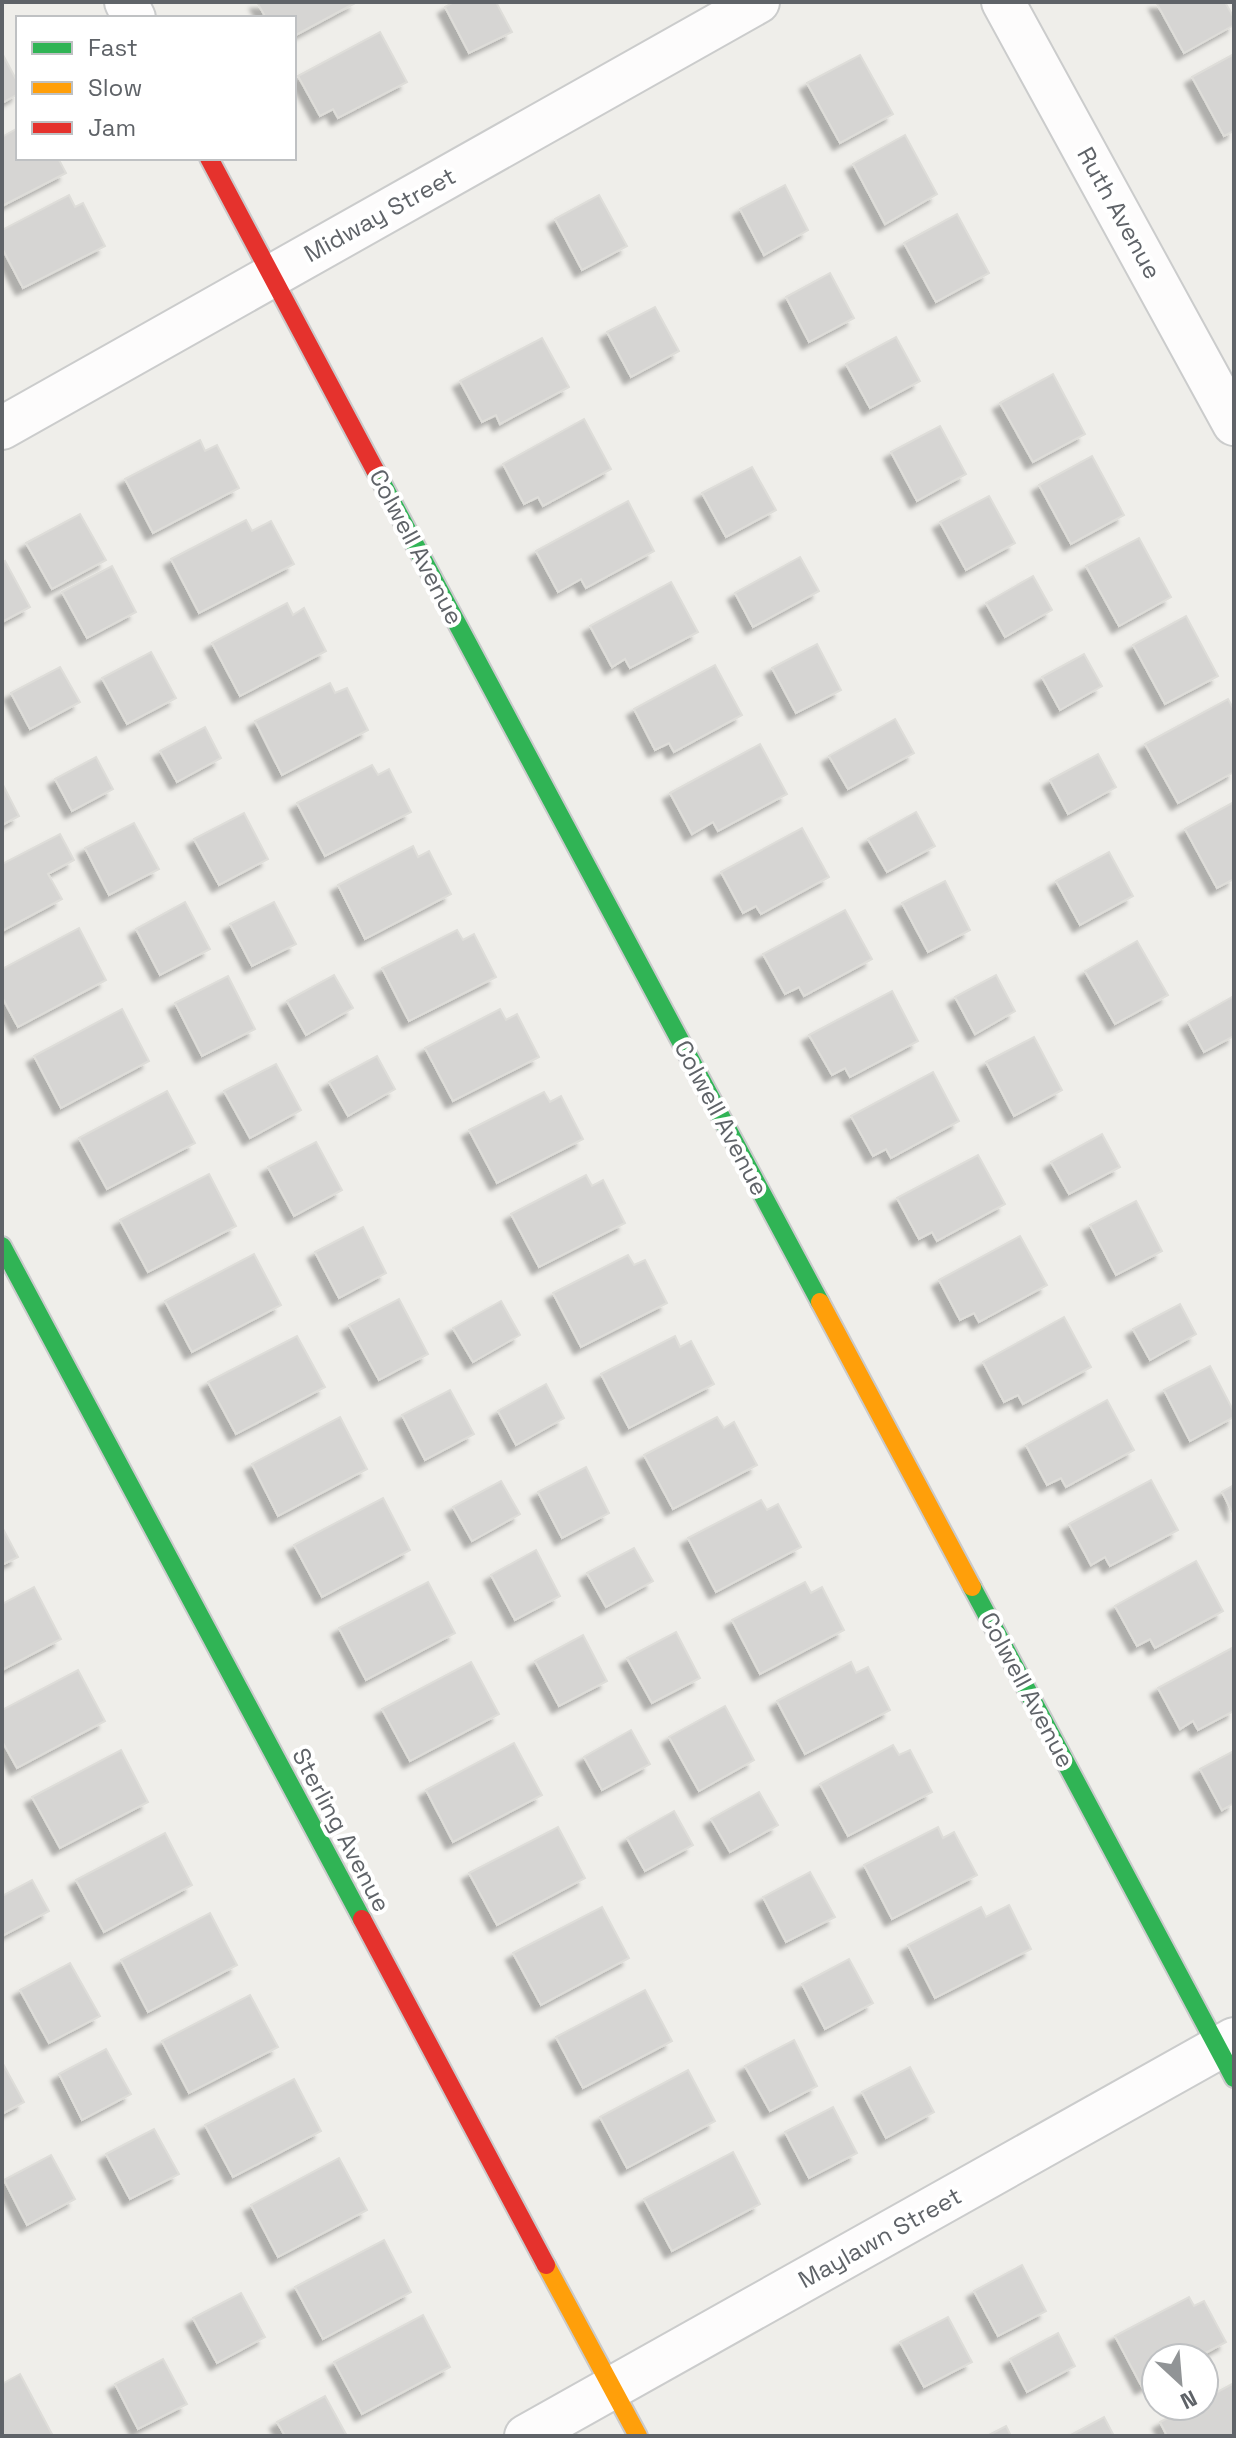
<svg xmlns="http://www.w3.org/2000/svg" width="1236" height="2438" viewBox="0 0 1236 2438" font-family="'Space Grotesk',sans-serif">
  <defs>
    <filter id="shadow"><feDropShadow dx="-7" dy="7" stdDeviation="2" flood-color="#0004"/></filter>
  </defs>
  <rect width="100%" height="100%" fill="#efeeea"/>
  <!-- building -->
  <g fill="#d6d5d3" stroke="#deddd9" stroke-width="2" filter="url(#shadow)">
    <polygon points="257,2 357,2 294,36 294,18 266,18"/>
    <polygon points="454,2 496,2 512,32 469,53 445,7"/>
    <polygon points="1156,2 1225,2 1234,18 1234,25 1184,53"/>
    <polygon points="380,32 407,82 338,118 333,109 320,116 298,76"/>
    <polygon points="2,53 18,83 18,94 2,103"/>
    <polygon points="1234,54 1234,131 1224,136 1192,77"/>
    <polygon points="860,55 893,114 840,143 807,83"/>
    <polygon points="18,128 18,158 58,158 66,173 2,206 2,137"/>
    <polygon points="905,135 937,194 885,224 853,164"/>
    <polygon points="785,185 808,230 764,255 740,209"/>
    <polygon points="69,195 75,207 83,203 105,246 23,288 2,248 2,230"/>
    <polygon points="599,195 627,246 582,270 555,219"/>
    <polygon points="957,214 989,273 936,302 904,243"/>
    <polygon points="830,273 854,318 809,342 786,297"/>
    <polygon points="655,307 679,351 631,377 607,332"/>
    <polygon points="896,337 920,381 870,408 846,364"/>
    <polygon points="542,338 569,387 500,424 496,415 482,422 460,381"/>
    <polygon points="1053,374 1085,434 1033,462 1000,403"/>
    <polygon points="584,419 611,469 543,506 538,497 524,504 503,464"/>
    <polygon points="940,426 966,474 917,501 891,452"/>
    <polygon points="200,440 205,451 217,445 239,488 153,533 125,479"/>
    <polygon points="1092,456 1124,515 1071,544 1039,485"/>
    <polygon points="752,467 776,510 726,537 702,493"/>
    <polygon points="989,496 1015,543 966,570 940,522"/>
    <polygon points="628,501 654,551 586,588 581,579 558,592 536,551"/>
    <polygon points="80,514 106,560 52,589 26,543"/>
    <polygon points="246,520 252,531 271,521 294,564 199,613 171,559"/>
    <polygon points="1139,538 1171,597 1119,626 1086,566"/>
    <polygon points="800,557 819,591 753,627 735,593"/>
    <polygon points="5,561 30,607 2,622 2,563"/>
    <polygon points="112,566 136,612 87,638 62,592"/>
    <polygon points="1033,576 1052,610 1005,637 986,603"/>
    <polygon points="671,582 698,632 630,668 625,659 612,667 590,626"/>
    <polygon points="287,603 293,615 304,608 326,651 240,696 212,643"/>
    <polygon points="1186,616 1218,676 1165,704 1133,645"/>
    <polygon points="817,644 841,690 796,713 772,668"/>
    <polygon points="151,652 176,698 127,724 102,678"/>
    <polygon points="1084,654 1102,686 1060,710 1042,677"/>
    <polygon points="715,665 742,715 674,752 669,743 655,750 634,709"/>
    <polygon points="60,667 80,702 30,729 11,693"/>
    <polygon points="330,683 335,693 347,688 368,730 282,775 255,721"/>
    <polygon points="1228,699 1234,710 1234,772 1178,803 1145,744"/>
    <polygon points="895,719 914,753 848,789 829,756"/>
    <polygon points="205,727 221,758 177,782 160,751"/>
    <polygon points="760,744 787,794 718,831 713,822 692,834 670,793"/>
    <polygon points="1098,754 1116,787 1068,814 1050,780"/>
    <polygon points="96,757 113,789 72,811 55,779"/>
    <polygon points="372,765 378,775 389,769 411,812 325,856 297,803"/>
    <polygon points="2,783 19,816 2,825"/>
    <polygon points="1234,802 1234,879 1217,888 1185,829"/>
    <polygon points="916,812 935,846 887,872 868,839"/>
    <polygon points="244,813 268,859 219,885 194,839"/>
    <polygon points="134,823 159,869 109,895 85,848"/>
    <polygon points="802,828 829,877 761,914 756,906 743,913 721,872"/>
    <polygon points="60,834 74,860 48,874 62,899 2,931 2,864"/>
    <polygon points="413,846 418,857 429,851 451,894 365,939 338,885"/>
    <polygon points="1109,852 1133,896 1080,925 1056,881"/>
    <polygon points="945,881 970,930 928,952 902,903"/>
    <polygon points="185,902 210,949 160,975 136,929"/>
    <polygon points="274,902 296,944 252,966 230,924"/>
    <polygon points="845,910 872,959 804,996 799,987 785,994 763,954"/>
    <polygon points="79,928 106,980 18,1027 2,997 2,969"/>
    <polygon points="457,930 463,940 474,934 496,977 409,1021 382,968"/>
    <polygon points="1137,941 1168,995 1115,1024 1085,971"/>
    <polygon points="334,975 353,1008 306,1035 287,1001"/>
    <polygon points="996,975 1015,1011 975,1034 955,997"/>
    <polygon points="228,976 255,1029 202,1056 175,1003"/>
    <polygon points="892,991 918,1041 850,1077 845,1068 832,1075 809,1035"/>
    <polygon points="1234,996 1234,1036 1204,1052 1188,1022"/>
    <polygon points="122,1009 149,1061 61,1108 34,1056"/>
    <polygon points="500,1009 506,1020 517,1014 539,1057 453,1101 425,1048"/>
    <polygon points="1034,1037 1062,1090 1014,1116 986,1062"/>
    <polygon points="377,1056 395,1089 348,1116 329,1082"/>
    <polygon points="276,1064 301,1110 250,1138 224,1091"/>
    <polygon points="933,1072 959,1121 891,1158 886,1149 873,1156 851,1116"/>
    <polygon points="167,1091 195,1143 107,1189 79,1138"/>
    <polygon points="544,1092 550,1102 561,1096 583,1139 497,1183 469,1130"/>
    <polygon points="1102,1134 1120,1167 1069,1194 1051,1162"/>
    <polygon points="316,1142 342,1190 294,1216 268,1167"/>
    <polygon points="978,1155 1005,1204 937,1241 932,1232 919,1239 897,1198"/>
    <polygon points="209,1174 236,1226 148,1272 120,1220"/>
    <polygon points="586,1175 592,1186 603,1180 625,1223 539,1267 511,1214"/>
    <polygon points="1136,1201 1162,1251 1116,1275 1090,1225"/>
    <polygon points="363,1227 386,1273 339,1298 315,1252"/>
    <polygon points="1020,1236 1047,1285 979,1322 974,1313 960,1320 939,1280"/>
    <polygon points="254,1254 281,1305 192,1352 165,1301"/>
    <polygon points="628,1255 634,1265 645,1260 667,1303 581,1347 553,1293"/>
    <polygon points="399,1299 428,1354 379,1380 349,1325"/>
    <polygon points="501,1301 520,1335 473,1362 453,1328"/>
    <polygon points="1180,1304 1196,1334 1150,1360 1133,1329"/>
    <polygon points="1064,1317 1091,1367 1023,1404 1018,1395 1004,1402 983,1362"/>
    <polygon points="297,1336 325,1387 236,1434 208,1382"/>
    <polygon points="675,1336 680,1347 691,1341 714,1384 629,1428 601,1374"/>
    <polygon points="1210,1366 1234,1412 1234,1417 1190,1441 1164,1390"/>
    <polygon points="546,1384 564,1418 516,1445 498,1411"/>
    <polygon points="450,1390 474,1434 425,1460 402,1415"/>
    <polygon points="1107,1400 1134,1450 1066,1487 1061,1478 1047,1485 1026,1445"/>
    <polygon points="340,1417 367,1469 278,1516 252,1464"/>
    <polygon points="717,1417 724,1428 734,1422 757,1465 673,1509 644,1455"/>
    <polygon points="586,1467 609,1513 562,1538 538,1492"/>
    <polygon points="1151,1480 1178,1530 1110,1566 1105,1557 1091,1565 1069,1524"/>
    <polygon points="501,1481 520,1514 472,1541 453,1507"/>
    <polygon points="1234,1485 1234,1515 1222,1492"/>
    <polygon points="383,1498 410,1550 322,1597 294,1545"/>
    <polygon points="761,1500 767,1510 778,1504 801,1547 716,1592 688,1538"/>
    <polygon points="2,1527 18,1557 2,1565"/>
    <polygon points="634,1548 653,1581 606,1607 587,1573"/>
    <polygon points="536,1550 560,1596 515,1620 491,1575"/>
    <polygon points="1196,1561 1223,1611 1155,1648 1150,1639 1137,1646 1115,1606"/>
    <polygon points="428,1582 455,1633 366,1680 339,1628"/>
    <polygon points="805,1582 811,1593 822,1587 844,1630 760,1674 732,1620"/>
    <polygon points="34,1587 61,1639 2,1670 2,1604"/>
    <polygon points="676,1632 700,1678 652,1703 627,1658"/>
    <polygon points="583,1635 607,1681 559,1706 535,1661"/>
    <polygon points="1234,1647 1234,1711 1198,1730 1193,1721 1180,1729 1158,1688"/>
    <polygon points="471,1662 499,1714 410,1761 382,1709"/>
    <polygon points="851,1662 856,1673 868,1667 890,1710 805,1754 777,1701"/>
    <polygon points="78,1670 105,1721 17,1768 2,1741 2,1710"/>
    <polygon points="725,1706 754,1760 699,1791 669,1737"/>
    <polygon points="631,1730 650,1764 602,1790 584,1757"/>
    <polygon points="514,1743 542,1795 453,1842 426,1790"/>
    <polygon points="893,1745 899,1755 910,1750 932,1792 848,1836 820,1784"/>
    <polygon points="121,1750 148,1802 60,1848 32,1797"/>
    <polygon points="1234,1751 1234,1803 1222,1810 1200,1769"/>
    <polygon points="759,1792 778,1825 730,1852 711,1819"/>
    <polygon points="674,1811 693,1845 645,1871 627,1838"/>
    <polygon points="558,1827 585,1878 497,1925 469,1873"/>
    <polygon points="938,1827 943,1838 954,1832 977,1875 892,1919 864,1865"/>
    <polygon points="165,1833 192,1885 104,1932 76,1880"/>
    <polygon points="810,1872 835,1917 786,1942 763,1897"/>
    <polygon points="32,1880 49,1911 2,1936 2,1896"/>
    <polygon points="1009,1905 1031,1949 935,1998 908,1945 981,1907 986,1917"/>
    <polygon points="602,1907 629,1958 541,2005 513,1953"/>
    <polygon points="210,1913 237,1965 148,2012 121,1960"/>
    <polygon points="849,1959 873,2003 825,2029 802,1984"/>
    <polygon points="70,1963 100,2016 49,2043 20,1990"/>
    <polygon points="645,1990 672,2041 583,2088 556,2037"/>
    <polygon points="250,1995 278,2047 189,2093 162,2041"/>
    <polygon points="794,2040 817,2086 770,2111 745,2066"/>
    <polygon points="106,2049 131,2094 82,2120 59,2074"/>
    <polygon points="2,2062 24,2102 2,2114"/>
    <polygon points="910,2067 934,2112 886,2138 862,2092"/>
    <polygon points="688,2070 715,2121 627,2168 600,2117"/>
    <polygon points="294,2079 321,2131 233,2177 205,2125"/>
    <polygon points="833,2107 857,2153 809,2178 785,2132"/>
    <polygon points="154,2129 179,2174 130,2199 106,2154"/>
    <polygon points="733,2152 760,2204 672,2251 644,2199"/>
    <polygon points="51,2155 75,2199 27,2225 4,2180"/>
    <polygon points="339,2158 367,2210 278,2257 251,2205"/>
    <polygon points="384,2240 411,2292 323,2339 295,2287"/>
    <polygon points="1022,2265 1046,2311 998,2336 974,2291"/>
    <polygon points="241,2293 265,2337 217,2363 193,2318"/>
    <polygon points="1189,2297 1194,2306 1204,2301 1226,2342 1196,2358 1156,2358 1156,2380 1142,2387 1115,2336"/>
    <polygon points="423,2315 450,2367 362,2414 334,2362"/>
    <polygon points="948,2317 972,2362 924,2387 900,2342"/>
    <polygon points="1058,2333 1075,2366 1027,2392 1010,2359"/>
    <polygon points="163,2359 187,2404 138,2429 115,2384"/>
    <polygon points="20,2374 53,2436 2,2436 2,2384"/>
    <polygon points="1234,2383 1234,2436 1167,2436 1160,2422 1191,2406 1204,2406 1204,2399"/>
    <polygon points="325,2396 347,2436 285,2436 277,2422"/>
    <polygon points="1104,2417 1114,2436 1069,2436"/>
    <polygon points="1006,2426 1011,2436 987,2436"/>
  </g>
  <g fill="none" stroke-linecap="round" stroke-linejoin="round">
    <!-- street casing -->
    <g stroke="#cbcccc" stroke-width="46">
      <g id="street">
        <polyline points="126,2 134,18"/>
        <polyline points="1003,2 1234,424"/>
        <polyline points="2,428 758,2"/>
        <polyline points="526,2436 1234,2039"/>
      </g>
    </g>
    <!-- fast casing -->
    <g stroke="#cacacb" stroke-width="22">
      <g id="fast">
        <polyline points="375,470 820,1302"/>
        <polyline points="2,1246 362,1919"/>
        <polyline points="972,1587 1234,2078"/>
      </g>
    </g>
    <!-- slow casing -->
    <g stroke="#cacacb" stroke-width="22">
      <g id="slow">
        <polyline points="820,1302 972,1587"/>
        <polyline points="546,2265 638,2436"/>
      </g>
    </g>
    <!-- jam casing -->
    <g stroke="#cacacb" stroke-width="22">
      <g id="jam">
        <polyline points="209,158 375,470"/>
        <polyline points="362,1919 546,2265"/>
      </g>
    </g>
    <!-- street -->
    <use href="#street" stroke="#fdfcfc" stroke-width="42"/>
    <!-- fast -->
    <use href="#fast" stroke="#30b455" stroke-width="18"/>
    <!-- slow -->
    <use href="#slow" stroke="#ff9f0a" stroke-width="18"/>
    <!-- jam -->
    <use href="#jam" stroke="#e5322d" stroke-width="18"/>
  </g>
  <g text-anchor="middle" stroke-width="8" stroke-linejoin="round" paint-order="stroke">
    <!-- street labels -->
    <g font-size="24" fill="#5f6368" stroke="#fff">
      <text transform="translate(1119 213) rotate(61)" y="8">Ruth Avenue</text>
      <text transform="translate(380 215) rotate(-29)" y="8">Midway Street</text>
      <text transform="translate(416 547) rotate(62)" y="8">Colwell Avenue</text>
      <text transform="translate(721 1118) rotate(62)" y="8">Colwell Avenue</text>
      <text transform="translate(1027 1690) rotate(62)" y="8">Colwell Avenue</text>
      <text transform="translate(341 1830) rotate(62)" y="8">Sterling Avenue</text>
      <text transform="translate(880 2238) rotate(-29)" y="8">Maylawn Street</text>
    </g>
  </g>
  <!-- border -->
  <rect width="1236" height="2438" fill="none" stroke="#5f6368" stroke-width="8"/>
  <!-- legend -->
  <rect x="16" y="16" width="280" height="144" fill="#ffffff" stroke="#bfc1c3" stroke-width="2"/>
  <rect x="32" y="42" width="40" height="12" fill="#30b455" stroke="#bfc1c3" stroke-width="2"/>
  <text x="88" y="56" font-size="24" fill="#5f6368">Fast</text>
  <rect x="32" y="82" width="40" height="12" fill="#ff9f0a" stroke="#bfc1c3" stroke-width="2"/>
  <text x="88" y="96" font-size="24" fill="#5f6368">Slow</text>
  <rect x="32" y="122" width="40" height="12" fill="#e5322d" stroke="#bfc1c3" stroke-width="2"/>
  <text x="88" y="136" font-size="24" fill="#5f6368">Jam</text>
  <!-- north arrow -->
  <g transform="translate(1180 2382) rotate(154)"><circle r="38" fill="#ffffff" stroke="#bfc1c3" stroke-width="2"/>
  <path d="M0-6L14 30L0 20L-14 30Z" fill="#919496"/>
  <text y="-12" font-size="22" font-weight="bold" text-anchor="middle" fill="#5f6368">N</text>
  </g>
</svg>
